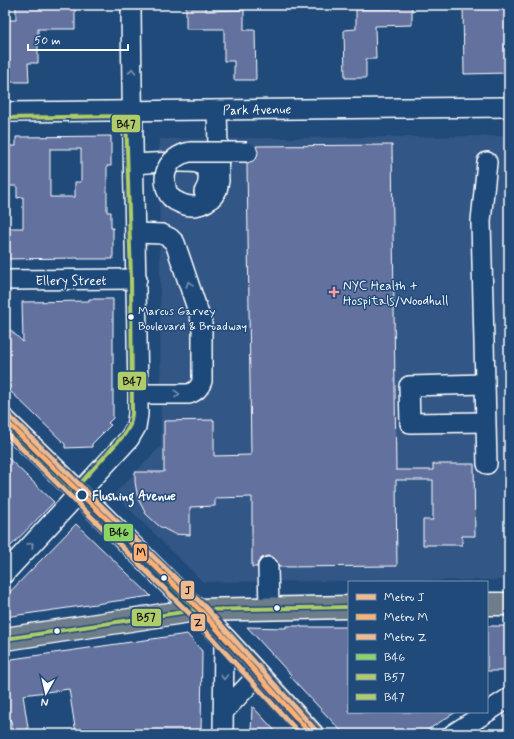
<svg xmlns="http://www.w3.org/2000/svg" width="514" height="739" viewBox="0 0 514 739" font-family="Mynerve,sans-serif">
  <rect width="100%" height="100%" fill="#1f4a7a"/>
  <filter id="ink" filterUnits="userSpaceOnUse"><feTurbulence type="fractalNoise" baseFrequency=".025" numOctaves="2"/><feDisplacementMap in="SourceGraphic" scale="8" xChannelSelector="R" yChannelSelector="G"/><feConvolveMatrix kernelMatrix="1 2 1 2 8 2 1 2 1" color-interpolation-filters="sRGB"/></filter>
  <g filter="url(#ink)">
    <!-- built -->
    <polygon fill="#335685" points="509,136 509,580 203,582 114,494 161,446 159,139"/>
    <!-- building -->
    <g fill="#63719f" stroke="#fff" fill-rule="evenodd">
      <polygon points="16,5 75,5 75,29 38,29 38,63 28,63 29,82 7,82 6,20 16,20"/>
      <polygon points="186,5 206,5 206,11 244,10 244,30 255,30 256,80 234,80 234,61 224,61 224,29 186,29"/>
      <polygon points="392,5 412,5 412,25 375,26 376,59 366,59 366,78 345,78 344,30 356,29 356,9 392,9"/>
      <polygon points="463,5 509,5 509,73 464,74"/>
      <path d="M111,136V166H107V212H111V228H113V259H78V258L5,259V228H23V197L17,198V186H5V146H16V137ZM50,149H81V182H75V197H50Z"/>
      <polygon points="392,145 396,470 433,470 433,464 474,464 475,536 462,536 462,545 423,545 423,520 433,520 433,480 396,480 397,566 279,567 277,561 274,558 268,556 262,558 258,562 257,567 252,567 252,497 215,498 215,506 190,507 190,535 174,534 159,526 146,514 138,499 135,482 135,472 164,472 164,421 214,420 214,456 251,455 247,163 253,161 257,157 258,152 256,146"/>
      <polygon points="89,299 113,299 113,418 108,423 111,425 92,444 92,447 65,448 65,444 5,386 5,325 23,342 22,302 89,301"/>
      <polygon points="5,455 54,502 5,552"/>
      <polygon points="76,524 151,596 5,617 5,597"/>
      <polygon points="286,626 301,626 301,627 349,627 349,712 456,712 421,734 344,734 302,689 290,676 291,675 247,627 286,628"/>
      <polygon points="487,626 509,626 509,667 505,671 487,671"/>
      <polygon points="187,634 202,651 201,734 76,734 69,689 23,695 29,734 13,734 11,720 5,720 5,660"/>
      <polygon points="252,706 278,734 251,734"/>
    </g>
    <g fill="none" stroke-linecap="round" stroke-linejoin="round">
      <!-- minor casing -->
      <g stroke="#fff" stroke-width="22">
        <g id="minor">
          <polyline points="5,112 509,107"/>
          <path d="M134,164C146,163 192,160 200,164C211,170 210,183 204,192"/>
          <path d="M165,182C166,185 166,188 167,191C169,197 175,201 180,203C194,210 210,204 217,190C218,187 218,184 219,181L217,110"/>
          <path d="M136,233L162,234L170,238L175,243L202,323V381C199,389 196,391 189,394H138"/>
          <polyline points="5,280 137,279"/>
          <polyline points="484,384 409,386 410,423 485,422"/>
          <polyline points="487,464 481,221 487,162"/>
          <polyline points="268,567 269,608"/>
          <path d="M5,573L129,439L136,427L138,414V394C136,264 132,135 131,5"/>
          <polyline points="224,711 258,675"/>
          <polyline points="223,734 224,638"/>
          <polyline points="453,734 509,698"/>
        </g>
      </g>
      <!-- major casing -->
      <g stroke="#fff" stroke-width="25">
        <g id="major">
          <polyline points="5,421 79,493 224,638 312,734"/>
          <polyline points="487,604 509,604"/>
          <polyline points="5,639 196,610 349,607"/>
        </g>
      </g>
      <!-- minor -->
      <use href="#minor" stroke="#1f4a7a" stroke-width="19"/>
      <!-- major -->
      <use href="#major" stroke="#6d7d8c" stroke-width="22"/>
      <!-- minor-bridge casing -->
      <g stroke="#fff" stroke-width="22" stroke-linecap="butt">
        <path id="minor-bridge" d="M165,182C165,179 165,175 166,172C169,161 179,154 190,152H247"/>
      </g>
      <!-- minor-bridge -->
      <use href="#minor-bridge" stroke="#1f4a7a" stroke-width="19"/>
      <!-- bus-1 casing -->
      <g stroke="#1f4a7a" stroke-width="7">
        <polyline id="bus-1" points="5,421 79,493 224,638 312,734"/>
      </g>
      <!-- bus-2 casing -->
      <g stroke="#1f4a7a" stroke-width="7">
        <polyline id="bus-2" points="5,639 196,610 349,607"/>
      </g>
      <!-- bus-3 casing -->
      <g stroke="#1f4a7a" stroke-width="7">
        <g id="bus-3">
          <polyline points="5,118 126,116 131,279 132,414 130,425 124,435 75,489"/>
          <polyline points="5,429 75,497"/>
        </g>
      </g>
      <!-- bus-1 -->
      <use href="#bus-1" stroke="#8ad466" stroke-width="4"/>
      <!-- bus-2 -->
      <use href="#bus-2" stroke="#b0cc6a" stroke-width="4"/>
      <!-- bus-3 -->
      <use href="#bus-3" stroke="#b0cc6a" stroke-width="4"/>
      <!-- metro-1 casing -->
      <g stroke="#1f4a7a" stroke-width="8">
        <polyline id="metro-1" points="5,412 205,607 319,734"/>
      </g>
      <!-- metro-2 casing -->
      <g stroke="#1f4a7a" stroke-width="8">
        <polyline id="metro-2" points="5,420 201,611 311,734"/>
      </g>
      <!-- metro-3 casing -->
      <g stroke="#1f4a7a" stroke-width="8">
        <polyline id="metro-3" points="5,432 190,614 300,734"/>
      </g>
      <!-- metro-1 -->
      <use href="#metro-1" stroke="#efba8f" stroke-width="5"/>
      <!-- metro-2 -->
      <use href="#metro-2" stroke="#fdb073" stroke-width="5"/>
      <!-- metro-3 -->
      <use href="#metro-3" stroke="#efba8f" stroke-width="5"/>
    </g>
    <!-- one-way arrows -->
    <defs><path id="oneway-chevron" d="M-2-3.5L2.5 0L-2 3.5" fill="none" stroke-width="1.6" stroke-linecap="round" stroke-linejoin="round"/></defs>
    <g stroke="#7992af">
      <use href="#oneway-chevron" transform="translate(132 71) rotate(-91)"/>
      <use href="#oneway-chevron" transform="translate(189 284) rotate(-108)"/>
      <use href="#oneway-chevron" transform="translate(177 394) rotate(-1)"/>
      <use href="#oneway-chevron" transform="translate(31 545) rotate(-47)"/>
      <use href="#oneway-chevron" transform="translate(224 677) rotate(90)"/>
    </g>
  </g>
  <!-- markers -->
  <path fill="#ff9aa2" stroke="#1f4a7a" stroke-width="1.5" d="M332 286h4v4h4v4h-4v4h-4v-4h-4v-4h4z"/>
  <g fill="#fff" stroke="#1f4a7a" stroke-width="1.5">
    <circle cx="131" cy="317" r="3.5"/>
    <circle cx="164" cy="578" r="3.5"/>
    <circle cx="277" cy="608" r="3.5"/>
    <circle cx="57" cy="631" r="3.5"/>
  </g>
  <circle fill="#1f4a7a" stroke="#fff" stroke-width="2" cx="82" cy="495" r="5.5"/>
  <g text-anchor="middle" stroke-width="3" stroke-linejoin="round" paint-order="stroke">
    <!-- bus labels -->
    <g font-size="12" fill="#fff" stroke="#1f4a7a" text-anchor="start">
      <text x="138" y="315">Marcus Garvey<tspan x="138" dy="15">Boulevard &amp; Broadway</tspan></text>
    </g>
    <!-- street labels -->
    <g font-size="13" fill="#fff" stroke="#1f4a7a">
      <text transform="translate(257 109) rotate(-1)" y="5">Park Avenue</text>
      <text x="71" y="285">Ellery Street</text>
    </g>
    <!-- poi labels -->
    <g font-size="13" fill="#fff" stroke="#1f4a7a" text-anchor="start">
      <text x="343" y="290">NYC Health +<tspan x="343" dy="15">Hospitals/Woodhull</tspan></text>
    </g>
    <!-- stop labels -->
    <g font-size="13" font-weight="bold" fill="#fff" stroke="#1f4a7a" text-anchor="start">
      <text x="92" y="500">Flushing Avenue</text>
    </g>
  </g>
  <g stroke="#1f4a7a" stroke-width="1.5">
    <rect x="111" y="114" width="30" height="19" rx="4" fill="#b0cc6a"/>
    <rect x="117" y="371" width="30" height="20" rx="4" fill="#b0cc6a"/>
    <rect x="103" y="523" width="31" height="19" rx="4" fill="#8ad466"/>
    <rect x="133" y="543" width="15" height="19" rx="4" fill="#fdb073"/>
    <rect x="180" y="580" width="15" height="20" rx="4" fill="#efba8f"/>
    <rect x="131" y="608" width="31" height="19" rx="4" fill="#b0cc6a"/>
    <rect x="190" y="613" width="16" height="19" rx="4" fill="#efba8f"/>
  </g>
  <g font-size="11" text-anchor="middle" font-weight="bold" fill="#111">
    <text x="126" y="128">B47</text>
    <text x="132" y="385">B47</text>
    <text x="119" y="536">B46</text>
    <text x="141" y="556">M</text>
    <text x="188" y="594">J</text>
    <text x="146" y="621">B57</text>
    <text x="198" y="626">Z</text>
  </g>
  <!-- margin -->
  <rect width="514" height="739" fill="none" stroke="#1f4a7a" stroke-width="20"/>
  <rect x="10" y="10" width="494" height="719" fill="none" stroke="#fff" stroke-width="1.5" filter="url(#ink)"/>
  <!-- legend -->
  <rect x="348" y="581" width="140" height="132" fill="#1f4a7a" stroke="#7992af"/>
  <rect x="356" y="594" width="20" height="6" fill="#efba8f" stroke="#7992af"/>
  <text x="384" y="601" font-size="12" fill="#ffffff">Metro J</text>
  <rect x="356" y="614" width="20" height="6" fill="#fdb073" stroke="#7992af"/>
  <text x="384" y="621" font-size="12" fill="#ffffff">Metro M</text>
  <rect x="356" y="634" width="20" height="6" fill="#efba8f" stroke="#7992af"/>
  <text x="384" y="641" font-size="12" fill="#ffffff">Metro Z</text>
  <rect x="356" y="654" width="20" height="6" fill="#8ad466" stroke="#7992af"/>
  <text x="384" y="661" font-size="12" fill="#ffffff">B46</text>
  <rect x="356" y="674" width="20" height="6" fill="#b0cc6a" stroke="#7992af"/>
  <text x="384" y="681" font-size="12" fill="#ffffff">B57</text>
  <rect x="356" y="694" width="20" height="6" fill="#b0cc6a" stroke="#7992af"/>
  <text x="384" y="701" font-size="12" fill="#ffffff">B47</text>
  <!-- north arrow -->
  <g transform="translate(46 693) rotate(188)" stroke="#1f4a7a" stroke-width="3" paint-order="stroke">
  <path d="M0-3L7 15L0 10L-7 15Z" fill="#ffffff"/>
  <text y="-6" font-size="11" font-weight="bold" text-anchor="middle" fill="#ffffff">N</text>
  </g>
  <!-- scale -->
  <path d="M28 44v6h100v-6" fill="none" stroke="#ffffff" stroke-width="2"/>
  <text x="34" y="44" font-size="12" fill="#ffffff" stroke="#1f4a7a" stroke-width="3" paint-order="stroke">50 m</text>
</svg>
